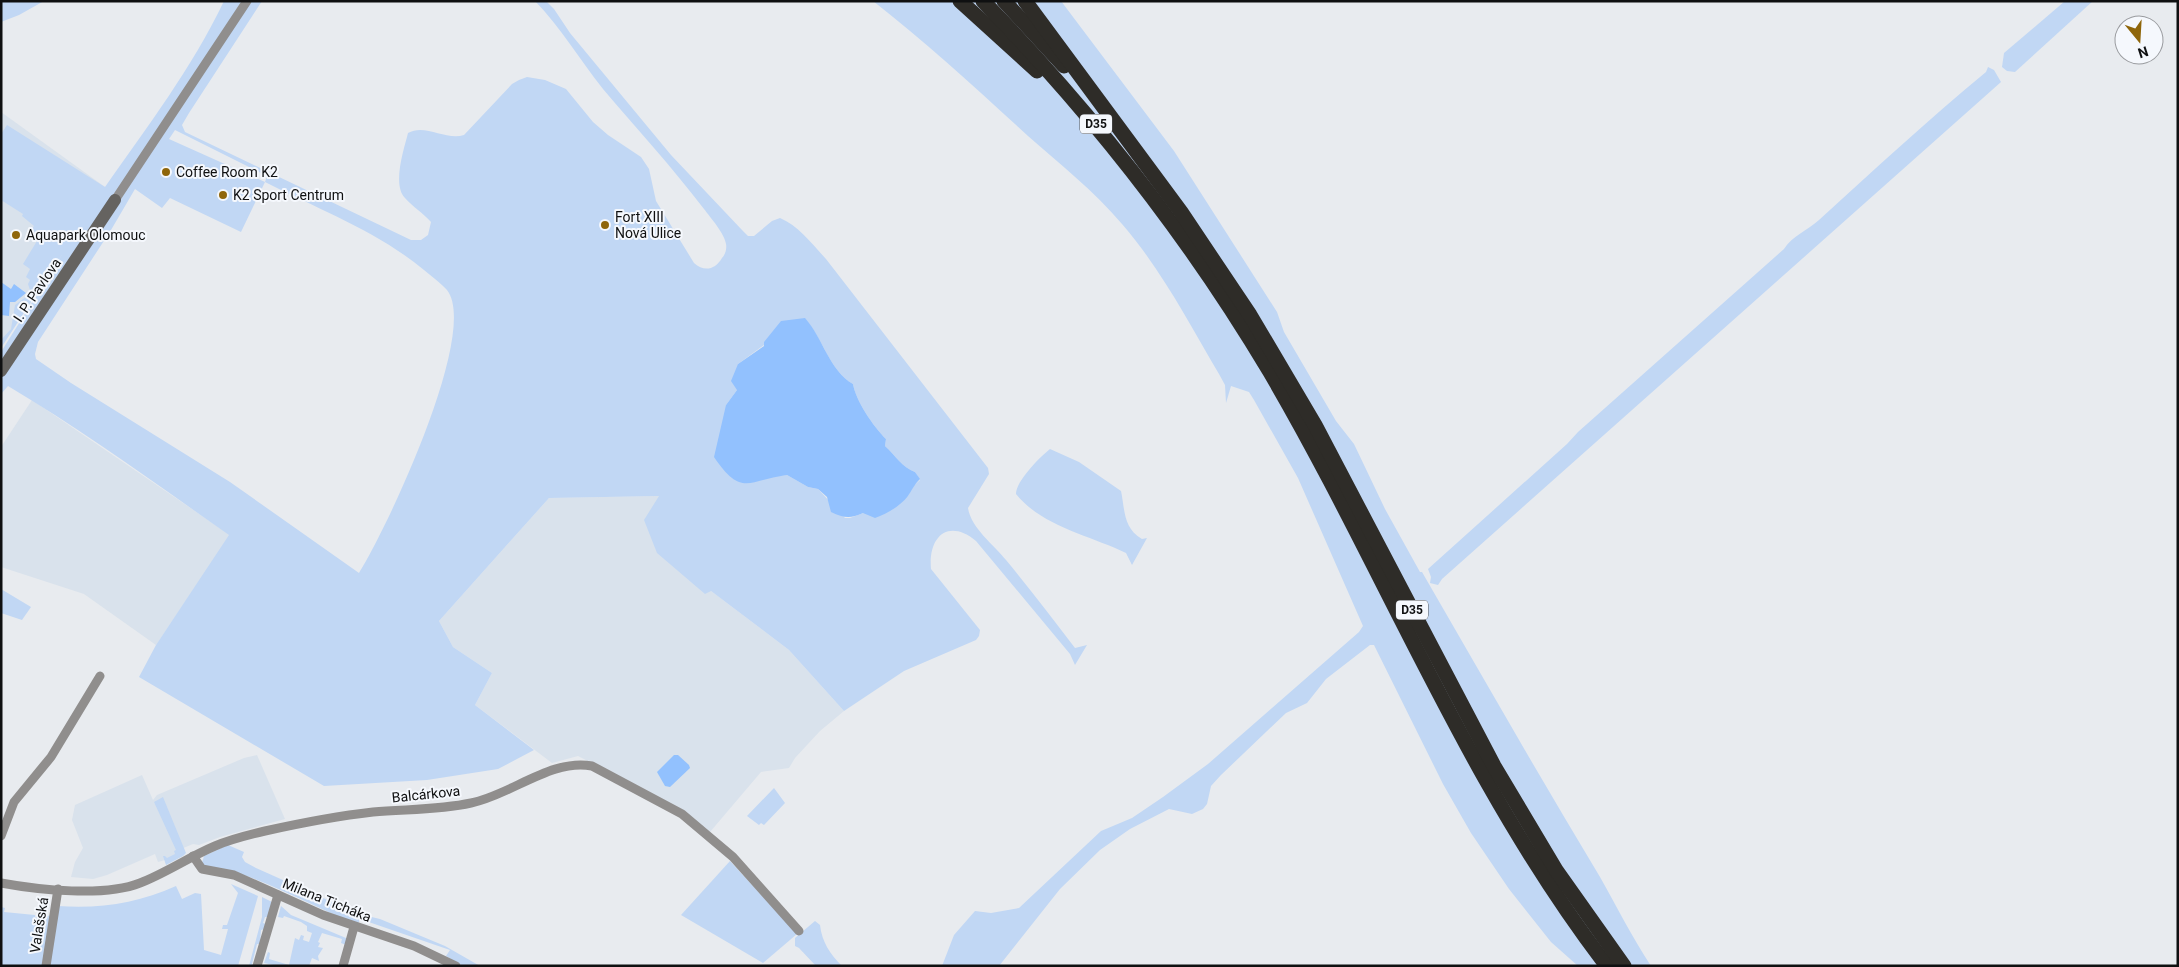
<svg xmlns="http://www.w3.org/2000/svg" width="2179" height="967" viewBox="0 0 2179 967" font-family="Roboto,sans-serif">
  <rect width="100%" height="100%" fill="#e8ebef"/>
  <!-- built -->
  <g fill="#d9e2ec">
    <polygon points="1,112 105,187 1,344"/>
    <polygon points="32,400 230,535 156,645 84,594 1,567 1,447"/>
    <polygon points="659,496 711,591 789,650 844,711 820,731 795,758 789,768 761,772 710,832 660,798 578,756 552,763 475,705 492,673 453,647 439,621 549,498"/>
    <polygon points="257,755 285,819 220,837 199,845 193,844 181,849 183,855 158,862 155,854 107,875 93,879 71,877 75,862 83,848 72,820 75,805 142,775 153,800 157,795 244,758"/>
  </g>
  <!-- green -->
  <g fill="#c1d7f4" fill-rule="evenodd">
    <polygon points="1,1 44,1 19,15 1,22"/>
    <path d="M224,1H262L189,113L182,125L185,132L411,240H421L428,235L431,222C423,213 413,207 405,198C392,185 404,149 408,133C425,123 446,141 464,135L512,84L519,80L527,77L545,80L566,89L593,122L608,135L641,157L649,169L656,201L694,263C704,272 715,270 722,258C725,255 727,249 726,244C725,234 710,217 704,209C672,167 637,129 603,89C580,60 561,28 535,1H546L554,9L570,33L671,155L742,230L748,236H754L772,221L780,218C799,226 812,244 826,259L988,468L989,474L968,508C971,528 994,545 1006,560C1030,589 1052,618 1075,648L1087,645L1075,665L1070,654L976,541C948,518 928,537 931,569L980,630L979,636L976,640L904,671L844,711L789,650L711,591L705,594L657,553L644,520L659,496L549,498L439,621L453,647L492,673L475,705L534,750L498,769L427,780L324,786L139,677L156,645L229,535C156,484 84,431 8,386L1,394V352L63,253L1,348V340L11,329L15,305L31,293L28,284L30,280L26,277L30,269L23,264L37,241L28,235L34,226L22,216L23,214L1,200V134L7,125L105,187C147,127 192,68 224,1ZM175,130L267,176L265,182L169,139ZM265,182C320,210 377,231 424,270C432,277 441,283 447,290C480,332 386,530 359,573L230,482L71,383L36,359L35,354L38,342L111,230L135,189L162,208L170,198L241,232ZM805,319C823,338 829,370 853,384C856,401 873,426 886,439L885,446C895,455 903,468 915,472L920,480L911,488L908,496L850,518H845L818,489L808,487L787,475L778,476L726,405L737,390L738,364L798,320Z"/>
    <path d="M873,1H1061L1174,151L1277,312L1284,332L1336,421L1354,444L1385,509L1420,572H1422C1481,674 1539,776 1600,877C1617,907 1632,937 1651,966H1578L1551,942L1509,889L1471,833L1443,784L1374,645H1370L1326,679L1307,703L1286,713L1221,775L1211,786L1207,804L1203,809L1192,814L1169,809L1130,829L1100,850L1060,889L999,966H942L954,935L975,911L991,913L1019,908L1101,831L1132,818L1163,797L1208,764L1359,632L1363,626L1298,478L1254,400L1249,392L1231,386L1226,403L1225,385L1219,374C1189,323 1161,269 1122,224C1094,191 1060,164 1028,136C978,90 927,43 873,1Z"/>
    <polygon points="2065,1 2093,1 2015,72 2007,71 2002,67 2004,53"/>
    <path d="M1988,67L1994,70L2001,82L1442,579L1438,585L1430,583L1431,577L1428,569L1567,444L1578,432L1784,249C1792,236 1807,231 1819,220C1874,170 1928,120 1986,72Z"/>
    <path d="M1050,449L1079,462L1121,491C1125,510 1123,528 1142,539L1147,538L1132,565L1126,553C1089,535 1043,527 1016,494C1016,481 1040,457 1050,449Z"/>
    <polygon points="1,589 31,607 22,620 1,613"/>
    <polygon points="774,788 785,803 764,825 761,823 759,825 747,816"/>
    <polygon points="163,797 186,853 183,856 166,865 163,856 165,856 167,858 175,854 174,851 176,850 154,802"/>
    <path d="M228,845L244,852L242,857L245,862L256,868L359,914L380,919L445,946L480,966H463L446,956L450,950L360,919L358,924C308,906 257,872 205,866L202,863L204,856Z"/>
    <polygon points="730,861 797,934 763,963 681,915"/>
    <path d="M231,884L258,896L238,966H49L58,906C101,909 138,903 176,886L182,899L195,893L201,894L204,950L221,955L228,929H222L223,925H227L238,893Z"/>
    <polygon points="262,897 272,902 268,917 265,917 263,923 266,924 265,929 261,930 260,944 257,944 252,964 254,966 249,966 262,917"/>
    <polygon points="281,906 291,915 346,938 346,945 341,943 342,939 322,933 318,942 320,943 318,947 323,948 318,956 319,961 312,958 309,966 278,966 264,963 268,952 270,953 269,959 289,965 295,938 299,940 301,935 304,936 303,940 309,942 312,933 307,931 307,926 301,922 284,916 283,918 278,917"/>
    <polygon points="1,907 5,908 4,912 35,915 35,918 37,915 52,916 45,966 1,966"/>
    <path d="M815,921L820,925C822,942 830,954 842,966H816L799,948L795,946V938Z"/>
  </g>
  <!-- water -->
  <g fill="#92c1fe">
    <polygon points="1,282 11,289 14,284 26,293 15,302 10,302 9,316 1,315"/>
    <path d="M805,318C823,338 829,370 853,384C856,401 873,426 886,439L885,446C895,455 903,468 915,472L920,479C914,485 912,490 908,496C900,506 887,514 875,518L863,513C850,519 844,518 831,512L827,497L818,489L808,487L787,475C748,480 742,498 714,457L726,405L737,390L731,381L738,364L764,346V342L781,321Z"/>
    <polygon points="674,755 678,755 689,765 690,768 670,787 665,786 657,772"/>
  </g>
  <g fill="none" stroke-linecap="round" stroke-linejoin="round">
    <!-- street -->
    <g stroke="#908e8d" stroke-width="9">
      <polyline points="115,200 247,1"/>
      <polyline points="1,836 14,802 51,757 100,676"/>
      <polyline points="193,856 202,869 234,875 323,915 414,946 456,966"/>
      <path d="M1,883C39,890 105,897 140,883C166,873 189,857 215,846C231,839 248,835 265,831C301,823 337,816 373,812C406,809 439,810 471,803C511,795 552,758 592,766L682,814L733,857L799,931"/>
      <polyline points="46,966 58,889"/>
      <polyline points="257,966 278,895"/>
      <polyline points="343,966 354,927"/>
    </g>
    <!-- secondary -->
    <polyline stroke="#656360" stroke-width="12" points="1,371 115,200"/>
    <!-- highway -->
    <g stroke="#2e2c28" stroke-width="15">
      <polyline points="960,1 1037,71"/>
      <path d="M983,1C1093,114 1189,236 1270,372C1385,568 1467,784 1607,966"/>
      <polyline points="1004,1 1064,66"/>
      <polyline points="1025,1 1181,212 1250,315 1315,425 1494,766 1556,870 1624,966"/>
    </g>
  </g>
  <!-- markers -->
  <g fill="#8f660b" stroke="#f5f8fd" stroke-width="2">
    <circle cx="166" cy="172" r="5"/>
    <circle cx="223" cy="195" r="5"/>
    <circle cx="605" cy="225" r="5"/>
    <circle cx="16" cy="235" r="5"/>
  </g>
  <g text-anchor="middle" stroke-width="4" stroke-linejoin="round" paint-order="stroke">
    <!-- shield labels -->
    <g fill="#f5f8fd" stroke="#545658" stroke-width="1">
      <rect x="1080" y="114.5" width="32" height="19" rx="4"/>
      <rect x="1396" y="600.5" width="32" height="19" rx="4"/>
    </g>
    <g font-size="12" font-weight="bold" fill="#0f1011">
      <text x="1096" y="128">D35</text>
      <text x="1412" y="614">D35</text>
    </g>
    <!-- poi labels -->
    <g font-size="14" fill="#0f1011" stroke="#f5f8fd" text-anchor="start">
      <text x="176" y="177">Coffee Room K2</text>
      <text x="233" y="200">K2 Sport Centrum</text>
      <text x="615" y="222">Fort XIII<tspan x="615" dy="16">Nová Ulice</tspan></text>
      <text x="26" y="240">Aquapark Olomouc</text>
    </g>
    <!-- street labels -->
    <g font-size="14" fill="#0f1011" stroke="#f5f8fd">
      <text transform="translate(37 290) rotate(-56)" y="5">I. P. Pavlova</text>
      <text transform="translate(426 794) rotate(-6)" y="5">Balcárkova</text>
      <text transform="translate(327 900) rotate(22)" y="5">Milana Ticháka</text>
      <text transform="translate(39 925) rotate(-81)" y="5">Valašská</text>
    </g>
  </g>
  <!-- border -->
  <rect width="2179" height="967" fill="none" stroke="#0f1011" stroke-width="5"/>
  <!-- north arrow -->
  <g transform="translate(2139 40) rotate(162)"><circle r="24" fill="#f5f8fd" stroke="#999b9f"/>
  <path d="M0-4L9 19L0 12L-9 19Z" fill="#8f660b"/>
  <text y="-8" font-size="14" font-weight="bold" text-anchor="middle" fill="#0f1011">N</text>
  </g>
</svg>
